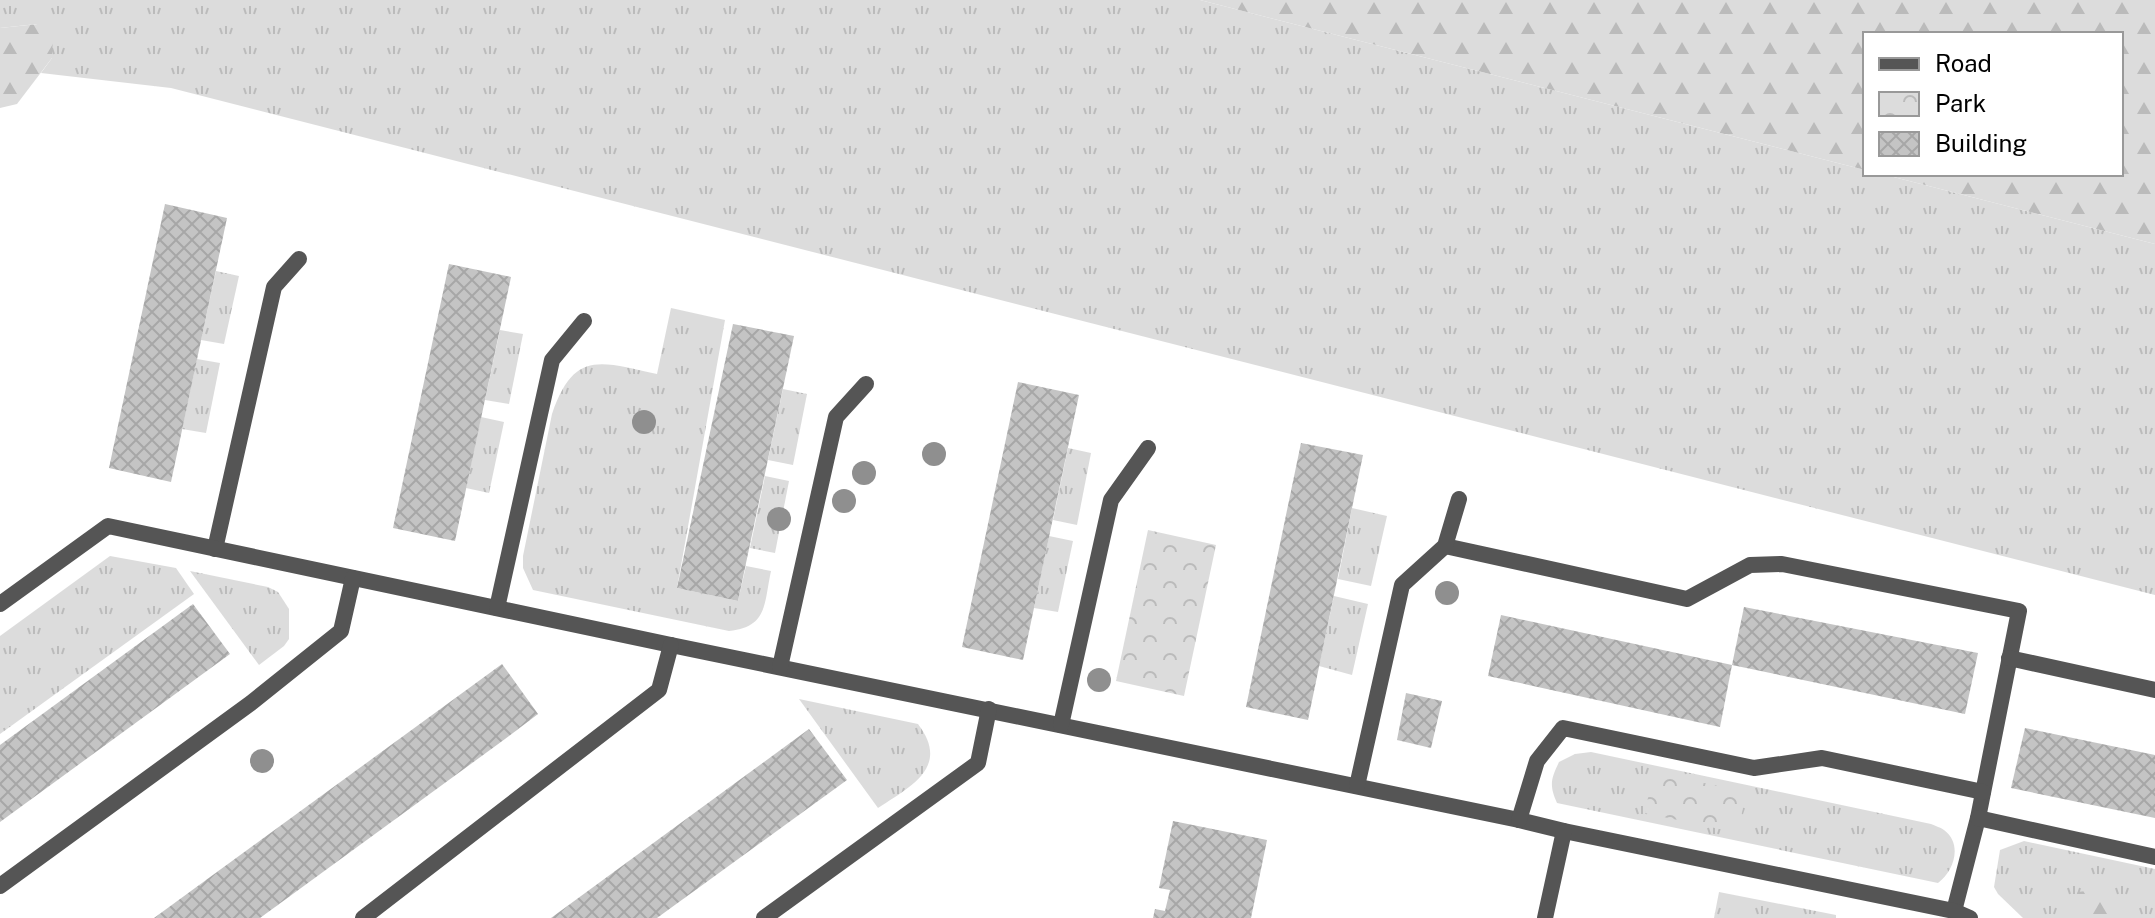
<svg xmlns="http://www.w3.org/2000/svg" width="2155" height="918" viewBox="0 0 2155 918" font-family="'Public Sans',sans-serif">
  <defs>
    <pattern id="grass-tufts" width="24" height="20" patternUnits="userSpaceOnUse" patternTransform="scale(2)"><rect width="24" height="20" fill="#dcdcdc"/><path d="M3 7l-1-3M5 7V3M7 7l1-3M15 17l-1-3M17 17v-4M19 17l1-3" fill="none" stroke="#bbb"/></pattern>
    <pattern id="forest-firs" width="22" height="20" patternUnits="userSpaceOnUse" patternTransform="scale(2)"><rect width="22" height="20" fill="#dcdcdc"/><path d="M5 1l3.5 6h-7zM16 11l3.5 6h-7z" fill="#bbb"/></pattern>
    <pattern id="park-crowns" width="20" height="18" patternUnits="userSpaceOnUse" patternTransform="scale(2)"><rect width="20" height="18" fill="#dcdcdc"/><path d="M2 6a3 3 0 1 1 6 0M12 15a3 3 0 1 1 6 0" fill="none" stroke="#bbb"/></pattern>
    <pattern id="building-cross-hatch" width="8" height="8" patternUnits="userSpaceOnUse" patternTransform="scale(2)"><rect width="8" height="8" fill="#c4c4c4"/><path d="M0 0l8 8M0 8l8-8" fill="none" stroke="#a7a7a7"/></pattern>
  </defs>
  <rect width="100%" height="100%" fill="#fff"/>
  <!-- grass -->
  <g fill="url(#grass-tufts)">
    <polygon points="0,0 1200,0 1865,170 1865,174 1882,174 2155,244 2155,595 171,88 41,73 52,58 37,24 0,28"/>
    <polygon points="216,271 239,276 224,344 201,340"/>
    <path d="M671,308L725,320L677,588L738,601L746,566L771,571C764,603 768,627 729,631L533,590L523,568V556L552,414C574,349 601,362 657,374Z"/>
    <polygon points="500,330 523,334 509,404 485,400"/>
    <polygon points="197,359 220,363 206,433 182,429"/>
    <polygon points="783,389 807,394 793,465 768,460"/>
    <polygon points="481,417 504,422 489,493 466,488"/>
    <polygon points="1068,448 1091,453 1077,525 1053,520"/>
    <polygon points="765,476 789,481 775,553 750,548"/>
    <polygon points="1352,508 1387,516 1371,586 1338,579"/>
    <polygon points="1049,536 1073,541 1058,612 1034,608"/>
    <polygon points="110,556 176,568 194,594 0,734 0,636"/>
    <polygon points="190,571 268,587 278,592 289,609 289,639 284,646 259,665"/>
    <polygon points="1334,596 1368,604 1352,675 1319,666"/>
    <path d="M799,699L918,724C951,767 910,787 878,808Z"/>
    <path d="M1591,752L1931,824C1935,826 1940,827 1944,830C1963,844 1954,871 1938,883L1557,803C1549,785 1551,779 1559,762L1575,754Z"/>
    <polygon points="2024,841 2155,869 2155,918 2023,918 1998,894 1994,887 2000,850"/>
    <polygon points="1719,892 1836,915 1836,918 1714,918"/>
  </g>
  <!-- forest -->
  <g fill="url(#forest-firs)">
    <polygon points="1200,0 2155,0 2155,244 1882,174 2121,174 2121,34 1865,34 1865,170"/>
    <polygon points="38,24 53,34 52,58 17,104 0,108 0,28"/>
    <polygon points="2109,888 2117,918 2061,918 2078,892"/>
  </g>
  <!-- park -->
  <g fill="url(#park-crowns)">
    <polygon points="1148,530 1216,545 1184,696 1116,681"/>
    <polygon points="1653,772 1746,792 1738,833 1645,813"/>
  </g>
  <!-- building -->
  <g fill="url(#building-cross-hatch)">
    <polygon points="165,204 227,218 171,482 109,468"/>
    <polygon points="449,264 511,277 455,541 393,528"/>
    <polygon points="733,324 794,336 738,601 677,588"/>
    <polygon points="1018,382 1079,395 1023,660 962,647"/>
    <polygon points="1301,443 1363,455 1308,720 1246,707"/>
    <polygon points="193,604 230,654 0,822 0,745"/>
    <polygon points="1744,607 1978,653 1965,714 1732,665"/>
    <polygon points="1501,615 1732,665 1720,727 1488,676"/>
    <polygon points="502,664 538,714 505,739 260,918 154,918"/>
    <polygon points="1406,693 1442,701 1431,748 1397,740"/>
    <polygon points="2025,728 2155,755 2155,818 2011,788"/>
    <polygon points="809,729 847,780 657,918 551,918"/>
    <polygon points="1173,821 1267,840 1251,918 1153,918 1155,909 1165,911 1170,890 1159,888"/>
  </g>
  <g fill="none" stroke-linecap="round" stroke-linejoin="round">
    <!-- street -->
    <g stroke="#555" stroke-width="16">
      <polyline points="1445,546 1687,599 1750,565 1782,564 2019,611 1978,818 1954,911"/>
      <polyline points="215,549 274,287 299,259"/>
      <polyline points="0,604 108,526 671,645 1519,820 1564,831 1954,911 1970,918"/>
      <polyline points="497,608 552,360 584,321"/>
      <polyline points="2009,658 2155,690"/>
      <polyline points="780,667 836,417 866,384"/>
      <polyline points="1061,725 1111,500 1148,448"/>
      <polyline points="1357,786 1402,585 1445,546 1459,499"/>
      <polyline points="1978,818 2155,857"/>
      <polyline points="1519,820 1537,761 1563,728 1754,768 1822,758 1983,792"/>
      <polyline points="0,886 251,703 341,631 353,578"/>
      <polyline points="363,918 659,690 671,645"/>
      <polyline points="764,918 978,763 989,709"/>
      <polyline points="1545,918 1564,831"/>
    </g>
  </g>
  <!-- trees -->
  <g fill="#8f8f8f">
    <circle cx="644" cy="422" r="12"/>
    <circle cx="934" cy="454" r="12"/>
    <circle cx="864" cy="473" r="12"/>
    <circle cx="844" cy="501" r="12"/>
    <circle cx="779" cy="519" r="12"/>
    <circle cx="1447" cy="593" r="12"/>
    <circle cx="1099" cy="680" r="12"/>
    <circle cx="262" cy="761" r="12"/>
  </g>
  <!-- legend -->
  <rect x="1863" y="32" width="260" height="144" fill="#ffffff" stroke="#999999" stroke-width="2"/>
  <rect x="1879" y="58" width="40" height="12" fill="#555555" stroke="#999999" stroke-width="2"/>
  <text x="1935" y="72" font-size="24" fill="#000000">Road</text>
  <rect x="1879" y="92" width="40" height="24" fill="url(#park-crowns)" stroke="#999999" stroke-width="2"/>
  <text x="1935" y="112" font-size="24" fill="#000000">Park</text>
  <rect x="1879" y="132" width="40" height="24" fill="url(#building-cross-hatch)" stroke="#999999" stroke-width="2"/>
  <text x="1935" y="152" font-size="24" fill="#000000">Building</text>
</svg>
